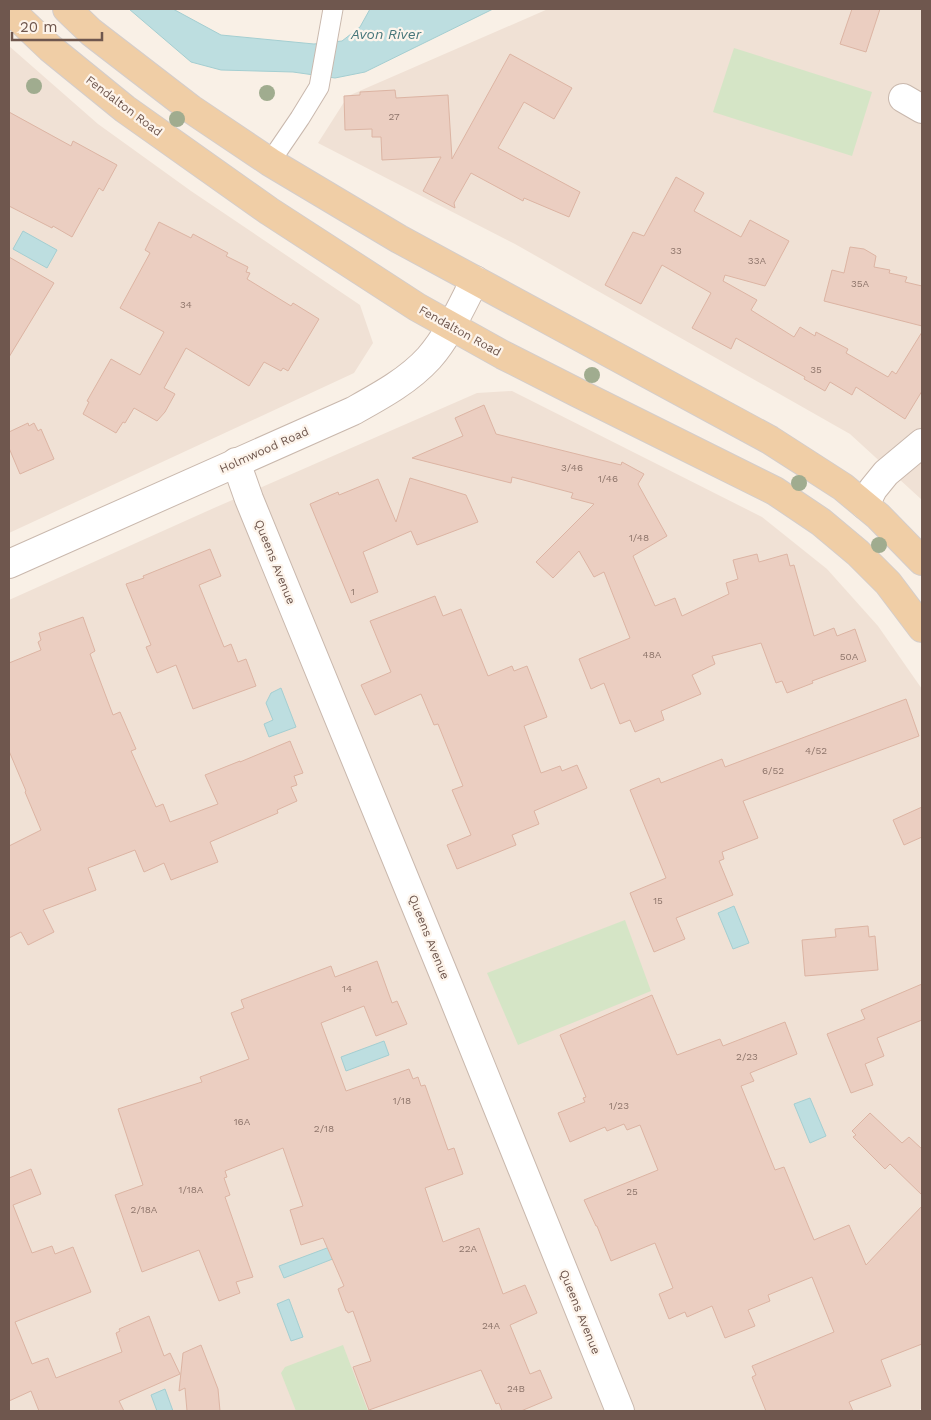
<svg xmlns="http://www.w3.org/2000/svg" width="931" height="1420" viewBox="0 0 931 1420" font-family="'Work Sans',sans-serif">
  <rect width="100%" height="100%" fill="#f9f0e6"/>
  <!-- residential -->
  <g fill="#f0e1d5">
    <polygon points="548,9 922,9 922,500 850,434 515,244 318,143 348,96"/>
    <polygon points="9,46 98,124 191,191 360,305 373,343 354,373 9,533"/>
    <polygon points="512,391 762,517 827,569 878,626 922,689 922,1407 919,1411 9,1411 9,600 214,508 477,393"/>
  </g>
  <!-- green -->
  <g fill="#d5e5c6">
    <polygon points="734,48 872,92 852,156 713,112"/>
    <polygon points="625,920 651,991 518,1045 487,973"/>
    <polygon points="343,1345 368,1411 296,1411 281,1373 285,1367"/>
  </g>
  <!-- water -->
  <g fill="#bddee0" stroke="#a4ced1">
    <polygon points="129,9 173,9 221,35 314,44 342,41 360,27 370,9 493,9 365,72 335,78 293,72 221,70 191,62"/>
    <polygon points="23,231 57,250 47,268 13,249"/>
    <polygon points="281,688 296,727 269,737 264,724 273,720 266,703 271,693"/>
    <polygon points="734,906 749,943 733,949 718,913"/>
    <polygon points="384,1041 389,1055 346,1071 341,1057"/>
    <polygon points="810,1098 826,1136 810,1143 794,1104"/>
    <polygon points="343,1242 348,1253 284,1278 279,1266"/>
    <polygon points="289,1299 303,1337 291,1341 277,1304"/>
    <polygon points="165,1389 173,1411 157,1411 151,1395"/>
  </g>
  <!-- building -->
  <g fill="#ebcec1" stroke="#dcb4a3">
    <polygon points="852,9 880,9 866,52 840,44"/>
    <polygon points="510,54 572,88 554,119 524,102 498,148 580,192 569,217 524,198 523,201 471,173 454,203 455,208 423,191 441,157 382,160 381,137 372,137 372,129 345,130 344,96 360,95 360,92 395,90 396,98 448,95 452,159"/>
    <polygon points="9,112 71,146 73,141 117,165 103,191 99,188 72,237 53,226 52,228 9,206"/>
    <polygon points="676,177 704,193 694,211 741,237 750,220 789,241 765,286 725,275 723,281 757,300 751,310 794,337 800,327 815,336 816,332 848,349 846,353 888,377 892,371 896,374 922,332 922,391 905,419 856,387 852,395 830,382 825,391 804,379 805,377 736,338 731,349 692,328 711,293 662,265 641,304 605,285 633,232 644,236"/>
    <polygon points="159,222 191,238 193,234 228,253 226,256 248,267 246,272 250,273 247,279 291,306 293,303 319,319 288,371 283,368 281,371 264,362 249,386 186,348 164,388 175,394 165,412 157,421 134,408 125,423 123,422 116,433 83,414 89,402 87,401 111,359 140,375 164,332 120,308 150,253 145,250"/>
    <polygon points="850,247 864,249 876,256 874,267 890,270 889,273 907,277 905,282 922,286 922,326 824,301 832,270 844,273"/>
    <polygon points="9,257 54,283 9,357"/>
    <polygon points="484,405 496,434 621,465 622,462 644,474 638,484 667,536 633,556 655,606 675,598 682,616 729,594 726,583 738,579 733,560 757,554 759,562 787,554 790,566 794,565 814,636 834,628 837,636 855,629 866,661 812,681 813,683 787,693 782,681 776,683 761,643 712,656 715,664 692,675 701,694 661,711 664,720 635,732 630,720 620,724 604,683 591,689 579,659 630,638 604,572 594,577 579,551 553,578 536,562 594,504 571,498 573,493 512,477 511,483 412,458 463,436 455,418"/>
    <polygon points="28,423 29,426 34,423 38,431 41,429 54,459 20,474 9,448 9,432"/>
    <polygon points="410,478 466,495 478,522 417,545 411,531 363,552 378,592 351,603 310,504 338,492 339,495 378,479 396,522"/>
    <polygon points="210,549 221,576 199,585 224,647 231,644 238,662 246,659 256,686 193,709 176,665 157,673 146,647 151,645 126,584 144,578 143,576"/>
    <polygon points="435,596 443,616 461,609 488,676 512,666 514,671 527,666 547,717 524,726 541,773 560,766 562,771 577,765 587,788 534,811 539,824 512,835 516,845 457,869 447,845 471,835 452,790 463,786 438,724 434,725 421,694 375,715 361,685 391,672 370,621"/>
    <polygon points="83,617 95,651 90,654 113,715 120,712 136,749 131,751 156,807 163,804 170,822 218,804 205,775 240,761 240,762 290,741 303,773 294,776 297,785 291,787 297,801 277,810 278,813 210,842 218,862 171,880 164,863 144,872 135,850 88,868 96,890 43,910 54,932 28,945 21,932 9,938 9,846 41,830 25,792 26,791 9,751 9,663 41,650 38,642 41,640 39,633"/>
    <polygon points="906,699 919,736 743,801 758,838 722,852 724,859 719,861 733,895 676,918 685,939 654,952 630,893 666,878 630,790 659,778 661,783 722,759 725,767"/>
    <polygon points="922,807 922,837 904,845 893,820"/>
    <polygon points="868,926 869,937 875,936 878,970 805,976 802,940 836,937 835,929"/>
    <polygon points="377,961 392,1003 397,1001 407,1024 376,1036 364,1006 321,1023 346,1091 409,1069 413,1079 418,1077 421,1086 425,1085 448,1150 454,1148 463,1174 425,1188 443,1242 479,1228 503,1294 525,1285 537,1313 510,1325 530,1374 540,1370 552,1398 521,1411 502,1411 499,1403 496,1404 481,1370 369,1410 353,1367 371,1361 353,1311 348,1313 347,1311 346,1311 338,1289 344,1286 323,1238 301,1245 290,1210 303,1206 283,1148 225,1171 227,1177 224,1178 230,1195 225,1197 253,1277 236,1282 240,1293 219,1301 199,1250 142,1272 115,1195 143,1185 118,1109 202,1082 200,1077 249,1059 231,1013 244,1008 241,1000 331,966 335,977"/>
    <polygon points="922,984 922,1020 877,1038 884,1056 865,1064 873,1085 851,1093 827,1034 865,1019 861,1010"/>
    <polygon points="652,995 677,1055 720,1039 723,1046 785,1022 797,1054 750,1073 754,1081 741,1086 775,1170 784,1167 814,1240 849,1225 866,1265 922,1206 922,1344 881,1360 891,1386 849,1402 853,1411 766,1411 752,1377 756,1375 752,1366 834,1332 812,1277 768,1295 770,1301 748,1310 755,1326 725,1338 712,1306 687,1317 685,1312 669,1319 659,1294 673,1288 655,1243 611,1261 597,1226 596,1226 584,1200 658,1170 640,1125 627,1130 624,1124 607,1131 605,1127 570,1142 558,1113 585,1102 583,1098 586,1097 560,1035"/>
    <polygon points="870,1113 902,1143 909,1137 922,1149 922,1195 890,1164 885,1169 853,1137 856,1135 852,1131"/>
    <polygon points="31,1169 41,1194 13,1205 32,1253 52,1246 55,1254 73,1247 91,1292 15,1322 32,1364 48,1358 56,1378 122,1352 116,1333 120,1331 119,1329 149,1316 164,1356 170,1353 180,1374 119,1401 124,1411 39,1411 31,1391 9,1401 9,1178"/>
    <polygon points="201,1345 218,1389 220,1411 187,1411 185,1388 179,1391 183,1353"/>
  </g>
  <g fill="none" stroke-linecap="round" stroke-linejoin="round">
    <!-- service casing -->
    <g stroke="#c9b8ad" stroke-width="21">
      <polyline id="service" points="270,162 300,118 319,87 333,9"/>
    </g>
    <!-- minor casing -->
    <g stroke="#c9b8ad" stroke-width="30">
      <g id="minor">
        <polyline points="903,98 922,109"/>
        <polyline points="236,462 249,499 451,992 620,1411"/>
        <polyline points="865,505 873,489 886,473 922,443"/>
      </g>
    </g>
    <!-- tertiary casing -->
    <g stroke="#c9b8ad" stroke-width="30">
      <path id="tertiary" d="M9,564L353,411C380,396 408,381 429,358C449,335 461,307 475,280"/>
    </g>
    <!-- primary casing -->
    <g stroke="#d4cdca" stroke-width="30">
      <g id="primary">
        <polyline points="9,9 50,48 125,109 269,211 417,307 503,355 578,393 775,491 821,522 858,553 888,583 922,628"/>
        <polyline points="67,9 91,32 191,109 270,162 399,239 770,440 843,487 878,516 922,561"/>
      </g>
    </g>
    <!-- service -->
    <use href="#service" stroke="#fff" stroke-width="19"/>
    <!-- minor -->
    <use href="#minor" stroke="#fff" stroke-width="28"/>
    <!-- tertiary -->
    <use href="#tertiary" stroke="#fff" stroke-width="28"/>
    <!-- primary -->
    <use href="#primary" stroke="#f0cea6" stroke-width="28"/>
  </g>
  <!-- trees -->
  <g fill="#a0ac8f">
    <circle cx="34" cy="86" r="8"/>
    <circle cx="267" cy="93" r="8"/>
    <circle cx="177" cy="119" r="8"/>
    <circle cx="592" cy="375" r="8"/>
    <circle cx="799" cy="483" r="8"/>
    <circle cx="879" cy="545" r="8"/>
  </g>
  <g text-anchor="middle" stroke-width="4.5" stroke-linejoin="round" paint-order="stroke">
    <!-- number labels -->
    <g font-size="10" fill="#8e756b">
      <text x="394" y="120">27</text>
      <text x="676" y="254">33</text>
      <text x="757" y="264">33A</text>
      <text x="860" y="287">35A</text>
      <text x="186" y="308">34</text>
      <text x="816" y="373">35</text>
      <text x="572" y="471">3/46</text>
      <text x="608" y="482">1/46</text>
      <text x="639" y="541">1/48</text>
      <text x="353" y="595">1</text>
      <text x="652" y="658">48A</text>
      <text x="849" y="660">50A</text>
      <text x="816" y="754">4/52</text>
      <text x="773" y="774">6/52</text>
      <text x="658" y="904">15</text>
      <text x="347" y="992">14</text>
      <text x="747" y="1060">2/23</text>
      <text x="402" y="1104">1/18</text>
      <text x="619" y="1109">1/23</text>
      <text x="242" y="1125">16A</text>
      <text x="324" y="1132">2/18</text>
      <text x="191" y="1193">1/18A</text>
      <text x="632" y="1195">25</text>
      <text x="144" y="1213">2/18A</text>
      <text x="468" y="1252">22A</text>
      <text x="491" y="1329">24A</text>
      <text x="516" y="1392">24B</text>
    </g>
    <!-- street labels -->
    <g font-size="12" fill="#6f574e" stroke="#fdf4eb">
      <text transform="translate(124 106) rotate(37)" y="4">Fendalton Road</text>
      <text transform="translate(460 331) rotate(29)" y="4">Fendalton Road</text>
      <text transform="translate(264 450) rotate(-24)" y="4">Holmwood Road</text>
      <text transform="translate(275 562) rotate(68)" y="4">Queens Avenue</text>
      <text transform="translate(429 937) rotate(68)" y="4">Queens Avenue</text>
      <text transform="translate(580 1312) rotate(68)" y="4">Queens Avenue</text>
    </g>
    <!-- water labels -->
    <g font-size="14" font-style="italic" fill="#47767a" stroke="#fdf4eb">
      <text x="386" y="39">Avon River</text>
    </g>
  </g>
  <!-- border -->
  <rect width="931" height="1420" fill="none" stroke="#6f574e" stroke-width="20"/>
  <!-- scale -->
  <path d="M12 32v8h90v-8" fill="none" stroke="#6f574e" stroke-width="2.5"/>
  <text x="20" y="32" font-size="15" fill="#6f574e" stroke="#fdf4eb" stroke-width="4" paint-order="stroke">20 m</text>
</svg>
